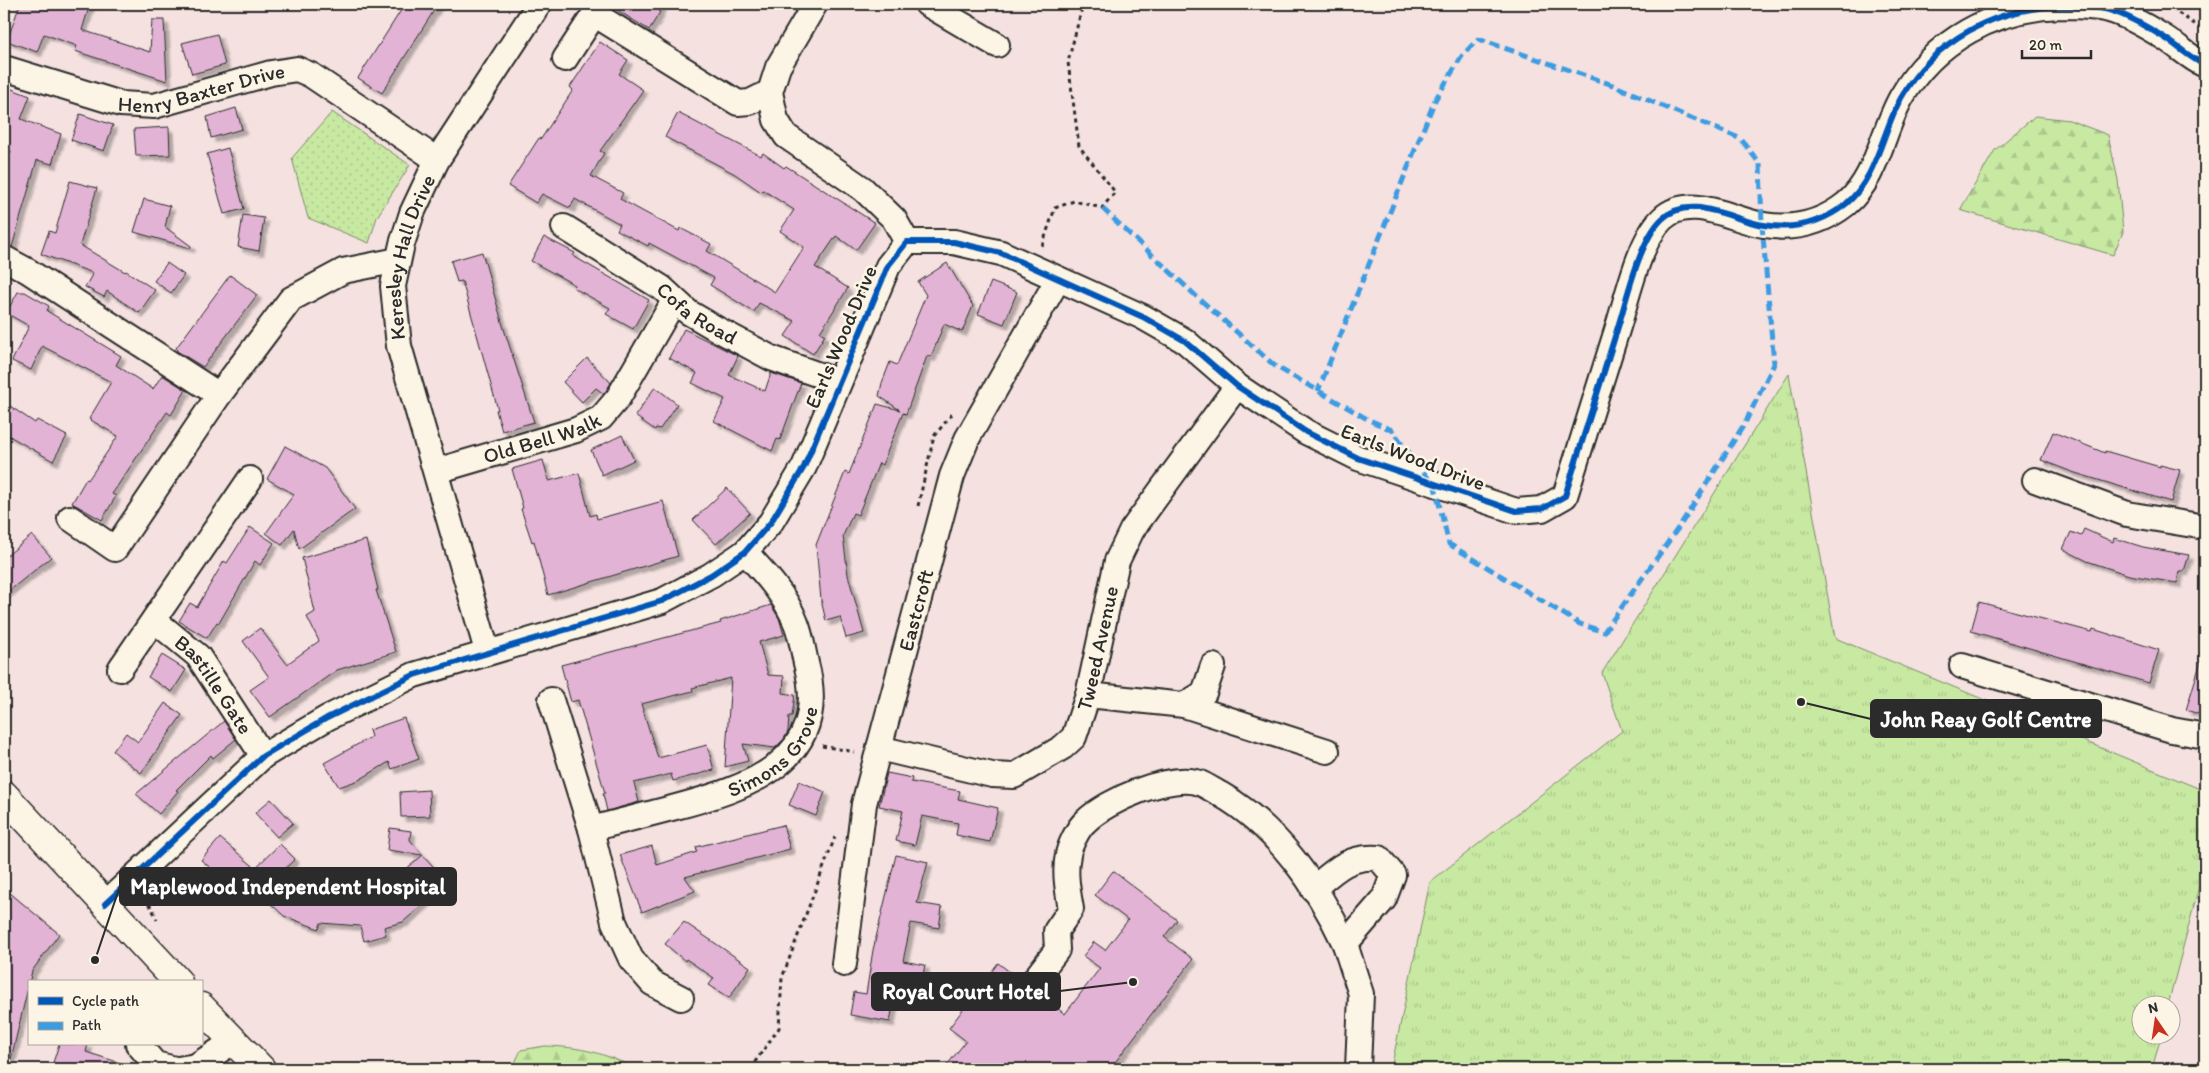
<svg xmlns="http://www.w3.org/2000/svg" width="2209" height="1073" viewBox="0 0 2209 1073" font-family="Itim,sans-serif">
  <defs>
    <pattern id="grass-tufts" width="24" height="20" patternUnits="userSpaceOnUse" patternTransform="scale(1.25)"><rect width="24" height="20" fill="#c8e9a2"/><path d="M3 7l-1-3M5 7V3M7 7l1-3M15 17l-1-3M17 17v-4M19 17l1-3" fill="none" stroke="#acc88c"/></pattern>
    <pattern id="forest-firs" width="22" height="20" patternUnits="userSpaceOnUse" patternTransform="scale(1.25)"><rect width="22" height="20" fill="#c8e9a2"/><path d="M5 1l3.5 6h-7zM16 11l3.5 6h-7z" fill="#acc88c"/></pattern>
    <pattern id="park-dots" width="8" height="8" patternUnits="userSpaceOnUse" patternTransform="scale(1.25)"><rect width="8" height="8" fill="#c8e9a2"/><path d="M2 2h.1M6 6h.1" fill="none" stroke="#acc88c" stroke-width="1.8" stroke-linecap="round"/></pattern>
    <filter id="shadow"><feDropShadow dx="4.5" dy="4.5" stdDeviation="1" flood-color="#0004"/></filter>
  </defs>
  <rect width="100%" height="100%" fill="#f4e1e0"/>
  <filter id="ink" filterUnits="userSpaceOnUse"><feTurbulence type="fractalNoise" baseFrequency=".02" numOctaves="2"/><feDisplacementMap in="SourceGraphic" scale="10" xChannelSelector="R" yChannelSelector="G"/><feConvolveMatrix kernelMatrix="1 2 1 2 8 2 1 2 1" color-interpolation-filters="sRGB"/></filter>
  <g filter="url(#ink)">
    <!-- grass -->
    <polygon fill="url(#grass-tufts)" stroke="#7a8a66" points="1789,374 1835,638 2205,791 2205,863 2168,1005 2142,1006 2142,1036 2161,1036 2152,1069 1391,1069 1430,882 1622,731 1602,673"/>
    <!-- forest -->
    <g fill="url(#forest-firs)" stroke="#7a8a66">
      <polygon points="2035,116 2069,120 2108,135 2118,180 2123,232 2113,255 1960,210 1995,150"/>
      <path d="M545,1046C582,1047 604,1053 637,1069H512L521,1050Z"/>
    </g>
    <!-- park -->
    <polygon fill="url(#park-dots)" stroke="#7a8a66" points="332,112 410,165 377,217 369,243 308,218 292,158"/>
    <!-- building -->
    <g fill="#e2b3d5" stroke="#2b2b2b" filter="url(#shadow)">
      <polygon points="20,4 90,4 82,30 150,52 152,20 164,20 167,81 75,51 77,46 44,34 37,52 7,41"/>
      <polygon points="405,4 438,4 382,93 358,78"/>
      <polygon points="615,4 663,4 658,11 660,12 649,30 614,8"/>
      <polygon points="217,34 225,65 192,74 182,43"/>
      <polygon points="600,42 628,60 619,74 643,90 600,151 604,153 591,176 623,193 620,199 679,231 680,228 711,244 707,251 775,292 804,247 780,231 794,210 763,190 761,192 735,174 665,137 678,113 761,156 763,153 784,168 786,166 875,223 856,250 836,236 815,267 848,288 820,332 825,335 813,354 785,336 795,321 759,303 754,312 710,285 714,278 649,243 648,246 617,230 620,224 575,199 570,208 542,194 536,203 508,186 539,138 541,139 573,90 570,87"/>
      <polygon points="4,86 30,96 21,119 61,134 52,164 37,160 12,247 4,244 4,170 11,151 6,162 4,161"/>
      <polygon points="236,108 242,129 211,138 207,117"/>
      <polygon points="80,114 113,125 104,151 71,140"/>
      <polygon points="169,127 170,155 136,156 134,129"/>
      <polygon points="228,148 244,209 224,214 207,154"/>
      <polygon points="70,181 97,188 80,245 125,272 126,271 155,290 139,313 107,291 104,297 85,287 93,273 41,254 49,231 55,233"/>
      <polygon points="144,199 170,206 165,227 191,246 190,248 134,232"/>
      <polygon points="243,215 264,218 259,251 238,247"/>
      <polygon points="544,237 575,253 573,256 649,300 633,329 606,314 610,308 574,288 575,285 531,261"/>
      <polygon points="482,252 504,329 534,422 502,431 496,410 498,410 462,281 457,282 451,261"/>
      <polygon points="167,263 184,275 171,293 154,281"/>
      <polygon points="947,263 973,306 962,332 944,324 931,357 927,356 906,414 903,413 882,465 879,463 858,515 853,513 843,536 848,575 864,633 846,638 840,617 826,621 821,600 816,545 845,472 849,474 877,404 900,410 879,396 882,383 890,362 897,365 926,295 918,282"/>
      <polygon points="230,275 257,295 203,367 177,351 176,348"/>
      <polygon points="991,282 1017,292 1004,324 978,314"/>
      <polygon points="18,292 25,292 49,306 47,311 121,356 116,365 153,389 162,375 186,390 171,415 167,412 112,494 116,496 102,520 72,503 86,479 88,480 118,436 89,419 111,382 42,346 31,370 12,361 29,326 6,313"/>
      <polygon points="684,329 738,356 729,375 765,391 771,373 801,383 780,440 777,439 772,451 714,421 725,399 692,383 697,373 669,358"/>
      <polygon points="587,358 611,383 604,394 596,388 582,402 563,382"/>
      <polygon points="655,387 677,404 660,429 656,428 655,430 635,416"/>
      <polygon points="4,402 35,423 37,420 67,436 53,461 4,433"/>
      <polygon points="2053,432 2105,453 2105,451 2160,467 2160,465 2180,470 2171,502 2072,472 2041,460"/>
      <polygon points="622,435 634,460 602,475 591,450"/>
      <polygon points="285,446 325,468 355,509 299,549 294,529 282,545 266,533 294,494 267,479"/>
      <polygon points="543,460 549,481 579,473 590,516 596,514 597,519 663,501 678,556 548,595 534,541 532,542 521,509 523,508 512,469"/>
      <polygon points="727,488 750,513 716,544 693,520"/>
      <polygon points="250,527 274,543 260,565 255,561 219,623 217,622 207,638 179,621 190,603 197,607 224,561 227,563"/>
      <polygon points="2084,529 2113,542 2114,538 2143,547 2189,555 2184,571 2179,571 2177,583 2129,575 2087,561 2063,549 2071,532 2081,536"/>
      <polygon points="32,535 51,557 4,595 4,558"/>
      <polygon points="366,540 378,590 376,590 396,652 337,670 270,717 250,690 269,677 243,641 260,628 287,664 319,641 307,617 315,612 302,558"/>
      <polygon points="1979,602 2092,632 2093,629 2159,650 2149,683 1971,631"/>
      <polygon points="771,605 779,618 784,635 759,642 768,675 784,676 783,693 795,695 792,716 789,716 788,731 784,739 775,748 743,744 748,761 725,767 731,678 692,688 693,691 641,704 658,758 707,745 714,770 673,781 671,774 634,783 639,802 607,811 603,794 605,793 578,700 571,702 561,665 721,623 720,621"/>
      <polygon points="162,655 186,670 172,692 148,677"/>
      <polygon points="2201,661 2205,662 2205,716 2186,710"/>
      <polygon points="165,703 182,715 141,773 113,751 126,733 138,742"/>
      <polygon points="404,718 419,759 392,769 389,762 359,780 339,787 324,763 371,737 369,730"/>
      <polygon points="224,721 236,739 213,758 211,755 176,790 178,791 159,814 136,794"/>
      <polygon points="887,773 912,778 911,782 960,791 958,799 998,808 990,842 956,835 958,823 922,816 915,845 896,841 903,811 879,806"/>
      <polygon points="799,781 825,792 816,816 789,805"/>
      <polygon points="429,790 430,816 401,817 400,792"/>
      <polygon points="271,799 293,823 277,837 255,813"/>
      <polygon points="783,825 790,849 685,877 695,891 642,912 620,855 652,846 657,865 697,852 696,847"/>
      <polygon points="390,828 411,831 410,840 423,855 387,850"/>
      <polygon points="220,838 253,866 246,874 248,875 280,844 295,859 270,883 314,899 358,903 390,895 411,877 405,870 423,855 448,883 403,922 384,927 386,935 364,941 360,926 321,923 319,929 284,916 243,878 229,895 211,880 217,873 201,860"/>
      <polygon points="896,855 928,862 917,903 942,907 939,928 911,923 903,961 925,965 921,986 897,982 890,1022 850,1015 854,992 866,994 873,950"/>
      <polygon points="1113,871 1177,920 1164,937 1193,959 1110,1069 944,1069 966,1041 949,1028 998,963 1019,979 1018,989 1022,995 1030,998 1039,995 1065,1014 1100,968 1083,956 1094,942 1105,950 1128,920 1095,895"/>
      <polygon points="4,888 59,934 32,971 11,1059 4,1058"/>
      <polygon points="684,922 750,967 729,998 709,985 714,978 686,959 685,961 665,944"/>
      <polygon points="59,1044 88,1044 86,1052 127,1065 126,1069 51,1069"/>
    </g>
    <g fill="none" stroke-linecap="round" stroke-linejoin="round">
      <!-- minor casing -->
      <g stroke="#2b2b2b" stroke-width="28">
        <g id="minor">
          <polyline points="815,4 778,67 770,92 776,120 786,136 863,189 894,219 907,242"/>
          <polyline points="927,4 997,45"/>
          <polyline points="594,14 738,103 750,102 770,92"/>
          <polyline points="565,59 601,4"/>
          <path id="s1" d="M4,68L121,104L154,106L271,73L297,69L311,75L437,160"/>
          <path id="s2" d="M564,227L662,288L688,312L717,329L771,358L839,382"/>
          <polyline points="4,258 28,271 219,395"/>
          <path id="s3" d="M436,471L576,430L601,418L618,398L674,301"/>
          <polyline points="2035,480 2127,514 2205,527"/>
          <polyline points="70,518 115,549 219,395 291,299 343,271 398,260"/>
          <path id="s4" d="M154,620L198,656L263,756"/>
          <path id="s5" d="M487,651L399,346L393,286L402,244L412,213L437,160L539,4"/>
          <polyline points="1962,666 2172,730 2205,736"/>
          <polyline points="120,669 250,479"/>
          <polyline points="1088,695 1184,705 1204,693 1213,666"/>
          <polyline points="551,700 591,829 614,922 631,959 652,983 681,998"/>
          <polyline points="1184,705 1327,751"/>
          <path id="s6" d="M879,748L992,775L1014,776L1063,747L1074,737L1088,695L1117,561L1132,530L1237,386"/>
          <path id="s7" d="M591,829C618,822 645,815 672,808C749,788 832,761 806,663C803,650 801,635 796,623C786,596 764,572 745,552"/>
          <path d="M1313,889C1335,870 1349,855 1379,858L1393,875L1384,899L1345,944L1361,994L1358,1069"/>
          <path d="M105,904L263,756L327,718L414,675L662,601L711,575L745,552L771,522L804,467L888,266L907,242H954L1001,253L1143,317L1185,341L1237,386L1306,432L1358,458L1516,511L1542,509L1565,496C1582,440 1600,385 1617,330C1627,299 1639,241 1662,219C1690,192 1734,221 1764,225C1794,230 1822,223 1846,204C1877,178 1882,132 1901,98C1934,40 1995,8 2061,6C2076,6 2094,6 2109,10C2127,15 2149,28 2165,38C2179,47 2190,58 2205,65"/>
          <path id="s8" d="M844,964L864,804L952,476L967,439L1058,279"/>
          <path d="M1031,984L1057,950L1056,931L1071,909C1068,892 1064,872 1068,855C1069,847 1078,828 1085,822C1107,800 1170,773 1200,783C1207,786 1214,791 1220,794C1276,826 1318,886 1345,944"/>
          <polyline points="138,1044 155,1064 175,1069"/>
          <polyline points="178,1069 196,1066 234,1041"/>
        </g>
      </g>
      <!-- major casing -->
      <g stroke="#2b2b2b" stroke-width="31">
        <g id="major">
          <polyline points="4,795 178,982"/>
          <polyline points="201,1007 261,1069"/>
        </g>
      </g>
      <!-- path -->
      <g stroke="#2b2b2b" stroke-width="3" stroke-dasharray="4 4" stroke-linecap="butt">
        <polyline points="2165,4 2205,31"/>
        <polyline points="1042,246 1055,208 1074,201 1102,208 1115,192 1079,146 1068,62 1083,4"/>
        <polyline points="918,506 934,436 953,413"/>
        <polyline points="822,746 855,752"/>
        <polyline points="143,898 152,908 157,920"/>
        <polyline points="750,1069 779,1028 782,978 835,837"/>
      </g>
      <!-- minor -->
      <use href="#minor" stroke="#fcf5e5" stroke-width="24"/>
      <!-- major -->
      <use href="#major" stroke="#fcf5e5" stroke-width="28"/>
      <!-- quiet -->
      <polyline stroke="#3d9ce1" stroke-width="5" stroke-dasharray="10 5" stroke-linecap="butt" points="1102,208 1195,295 1275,366 1369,420 1392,430 1435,487 1449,544 1580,624 1604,632 1681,524 1745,423 1774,364 1762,225 1760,164 1741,139 1610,84 1478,39 1462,56 1435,100 1318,391"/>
      <!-- cycleway casing -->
      <g stroke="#fcf5e5" stroke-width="9">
        <path id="cycleway" d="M105,904L263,756L327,718L414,675L662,601L711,575L745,552L771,522L804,467L888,266L907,242H954L1001,253L1143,317L1185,341L1237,386L1306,432L1358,458L1516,511L1542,509L1565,496C1582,440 1600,385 1617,330C1627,299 1639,241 1662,219C1690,192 1734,221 1764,225C1794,230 1822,223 1846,204C1877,178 1882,132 1901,98C1934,40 1995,8 2061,6C2076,6 2094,6 2109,10C2127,15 2149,28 2165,38C2179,47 2190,58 2205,65"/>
      </g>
      <!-- cycleway -->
      <use href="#cycleway" stroke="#0057b8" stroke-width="6"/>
    </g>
  </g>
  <g text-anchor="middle" stroke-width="5" stroke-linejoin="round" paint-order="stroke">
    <!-- street labels -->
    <g font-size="21" fill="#2b2b2b" stroke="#fcf5e5">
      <text dy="7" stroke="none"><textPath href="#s1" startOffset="205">Henry Baxter Drive</textPath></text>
      <text dy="7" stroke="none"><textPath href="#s5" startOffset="409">Keresley Hall Drive</textPath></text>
      <text dy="7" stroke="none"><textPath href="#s2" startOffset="159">Cofa Road</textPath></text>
      <text transform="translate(841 337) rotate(-67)" y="7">Earls Wood Drive</text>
      <text dy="7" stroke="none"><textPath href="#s3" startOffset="111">Old Bell Walk</textPath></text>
      <text transform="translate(1413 457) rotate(21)" y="7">Earls Wood Drive</text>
      <text dy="7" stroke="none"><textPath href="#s8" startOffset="362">Eastcroft</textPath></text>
      <text dy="7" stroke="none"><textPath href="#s6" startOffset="302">Tweed Avenue</textPath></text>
      <text dy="7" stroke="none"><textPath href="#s4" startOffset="89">Bastille Gate</textPath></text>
      <text dy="7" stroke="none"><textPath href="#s7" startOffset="205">Simons Grove</textPath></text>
    </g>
  </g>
  <!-- callouts -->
  <path fill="none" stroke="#2b2b2b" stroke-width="2" d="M1801 702L1871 719M95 960L120 886M1133 982L1060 991"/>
  <g fill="#2b2b2b" stroke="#fcf5e5" stroke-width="2">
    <circle cx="1801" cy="702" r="5"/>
    <circle cx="95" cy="960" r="5"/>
    <circle cx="1133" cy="982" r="5"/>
  </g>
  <g fill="#2b2b2b" stroke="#2b2b2b" stroke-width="2">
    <rect x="1871" y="700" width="230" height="37" rx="5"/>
    <rect x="120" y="868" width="336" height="37" rx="5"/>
    <rect x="872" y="973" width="188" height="37" rx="5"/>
  </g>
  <g font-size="22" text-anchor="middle" font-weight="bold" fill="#fff">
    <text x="1986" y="727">John Reay Golf Centre</text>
    <text x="288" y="894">Maplewood Independent Hospital</text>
    <text x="966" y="999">Royal Court Hotel</text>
  </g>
  <!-- margin -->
  <rect width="2209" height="1073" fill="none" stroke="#fcf5e5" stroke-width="20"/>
  <rect x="10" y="10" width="2189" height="1053" fill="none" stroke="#2b2b2b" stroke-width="2" filter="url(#ink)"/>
  <!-- legend -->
  <rect x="28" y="980" width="175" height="65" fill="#fcf5e5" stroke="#a8a49b"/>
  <rect x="38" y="997" width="25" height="8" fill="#0057b8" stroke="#a8a49b"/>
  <text x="72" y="1006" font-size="15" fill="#2b2b2b">Cycle path</text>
  <rect x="38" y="1022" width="25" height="8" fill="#3d9ce1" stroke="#a8a49b"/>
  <text x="72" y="1030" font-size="15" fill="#2b2b2b">Path</text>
  <!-- north arrow -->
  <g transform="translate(2156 1020) rotate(347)"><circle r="24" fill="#fcf5e5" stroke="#a8a49b"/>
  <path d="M0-4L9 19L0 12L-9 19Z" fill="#c8321e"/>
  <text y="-8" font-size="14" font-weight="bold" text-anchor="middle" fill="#2b2b2b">N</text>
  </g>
  <!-- scale -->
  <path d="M2022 50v8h69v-8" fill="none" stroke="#2b2b2b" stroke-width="2.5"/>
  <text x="2029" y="50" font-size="15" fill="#2b2b2b" stroke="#fcf5e5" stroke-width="4" paint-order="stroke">20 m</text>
</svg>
